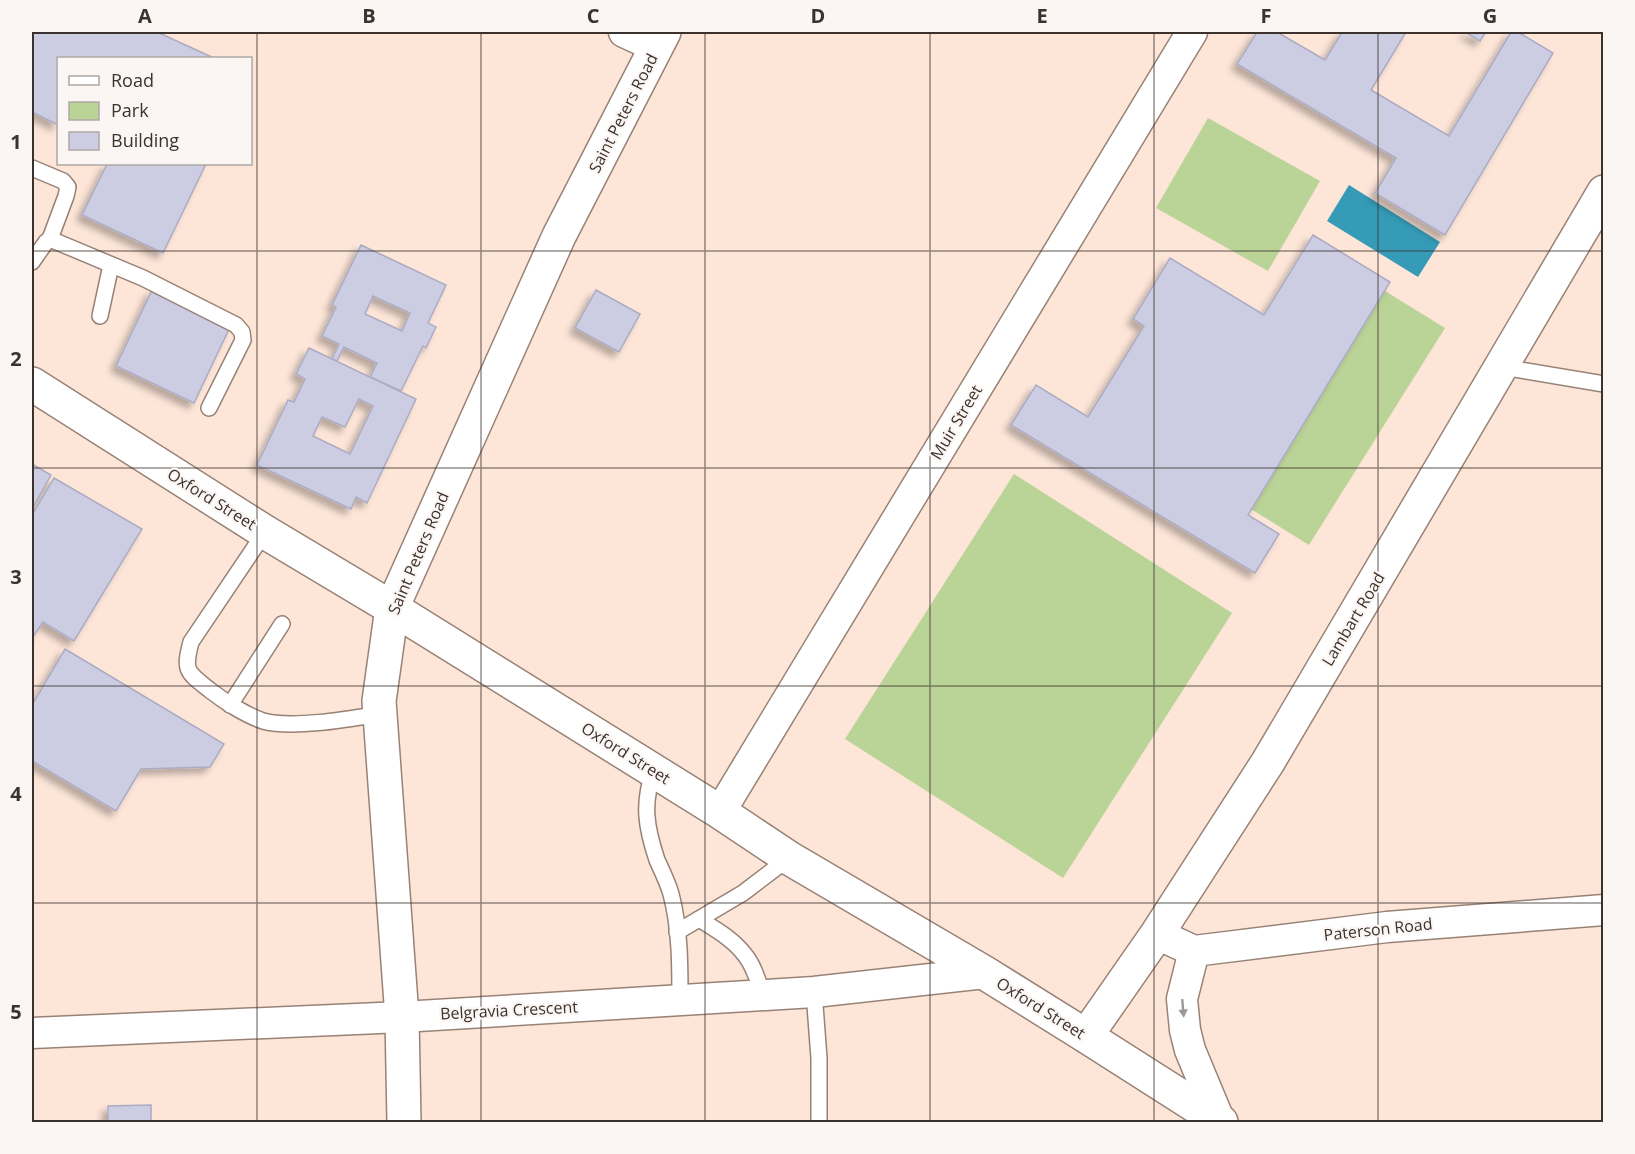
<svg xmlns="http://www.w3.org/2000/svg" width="1635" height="1154" viewBox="0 0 1635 1154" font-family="'Open Sans',sans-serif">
  <defs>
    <filter id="shadow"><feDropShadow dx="-5.5" dy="5.5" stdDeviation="3" flood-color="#0004"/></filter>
  </defs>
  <rect width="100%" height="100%" fill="#fde5d8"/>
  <!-- green -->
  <g fill="#bad397">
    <polygon points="1208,118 1320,181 1268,271 1156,208"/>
    <polygon points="1385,291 1445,328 1309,545 1251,509"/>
    <polygon points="1014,474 1232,613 1063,878 845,739"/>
  </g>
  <!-- water -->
  <polygon fill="#359bb6" points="1349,185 1440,242 1418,277 1327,221"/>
  <!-- building -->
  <g fill="#cccce3" stroke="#ababc2" stroke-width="1.5" fill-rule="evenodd" filter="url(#shadow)">
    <polygon points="32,32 157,32 214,58 58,58 58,125 32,112"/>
    <polygon points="1257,32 1277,32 1325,60 1342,32 1406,32 1371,90 1449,136 1511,32 1518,32 1553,53 1445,235 1375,193 1396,158 1237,64"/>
    <polygon points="1465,32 1486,32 1480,41"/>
    <polygon points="107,164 206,164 163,253 82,215"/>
    <polygon points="1313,235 1390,282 1248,515 1279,534 1255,573 1011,425 1036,385 1088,417 1144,326 1133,319 1170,258 1264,315"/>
    <path d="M361,245L446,285L428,323L436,327L426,348L423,346L401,391L370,377L377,363L344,347L337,361L332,359L339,344L322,336L336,307L332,305ZM373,296L410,313L402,331L365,314Z"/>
    <polygon points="152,290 230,327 194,403 116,366"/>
    <polygon points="596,290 640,314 619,352 575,328"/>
    <path d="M309,348L416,399L367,503L356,497L351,509L257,465L288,400L294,402L305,379L296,374ZM359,399L373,406L350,454L313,436L322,417L345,427Z"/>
    <polygon points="32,464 51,475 32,509"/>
    <polygon points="54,478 142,529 74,641 43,622 32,638 32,515"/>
    <polygon points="65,649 224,744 210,767 141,769 116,811 32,761 32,705"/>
    <polygon points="151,1105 151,1122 108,1122 108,1106"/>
  </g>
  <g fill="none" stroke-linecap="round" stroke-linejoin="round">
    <!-- service casing -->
    <g stroke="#988276" stroke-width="18">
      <g id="service">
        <polyline points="32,168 63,181 68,187 66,196 50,239"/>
        <polyline points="32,262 46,242 50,239 143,278 236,325 242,332 243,340 209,408"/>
        <polyline points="100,316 111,265"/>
        <polyline points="1502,367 1604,384"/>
        <path d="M265,532L191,642C183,672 187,672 211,691C225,702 246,715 263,721C292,729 349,719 379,714"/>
        <polyline points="230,705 282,624"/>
        <path d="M654,770C642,804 646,827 657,860C662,871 668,883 671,894C680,928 680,965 680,1000"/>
        <path d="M699,919C715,929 733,939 745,955C754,966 758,981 763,995"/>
        <polyline points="677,932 743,893 789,858"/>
        <polyline points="814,992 819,1058 819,1122"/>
      </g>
    </g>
    <!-- minor casing -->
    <g stroke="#988276" stroke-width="33">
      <g id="minor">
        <polyline points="624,32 657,47"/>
        <polyline points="720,812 1192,32"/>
        <polyline points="1157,934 1194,951 1387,927 1604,910"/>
        <polyline points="1194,951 1182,999 1185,1030 1190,1050 1220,1122"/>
        <polyline points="32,1033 402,1017 814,992 985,973"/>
      </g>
    </g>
    <!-- tertiary casing -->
    <g stroke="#988276" stroke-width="36">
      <g id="tertiary">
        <polyline points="1086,1036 1157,934 1268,762 1604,192"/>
        <polyline points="404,1122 402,1017 379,701 392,608 559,236 664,32"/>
      </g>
    </g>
    <!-- primary casing -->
    <g stroke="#988276" stroke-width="36">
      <polyline id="primary" points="32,384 265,532 392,608 720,812 789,858 985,973 1086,1036 1221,1122"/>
    </g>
    <!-- service -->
    <use href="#service" stroke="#fff" stroke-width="15"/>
    <!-- minor -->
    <use href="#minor" stroke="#fff" stroke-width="30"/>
    <!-- tertiary -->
    <use href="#tertiary" stroke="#fff" stroke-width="33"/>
    <!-- primary -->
    <use href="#primary" stroke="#fff" stroke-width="33"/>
  </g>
  <!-- one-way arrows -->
  <defs><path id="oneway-solid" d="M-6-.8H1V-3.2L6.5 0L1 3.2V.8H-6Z" transform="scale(1.5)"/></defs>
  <use fill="#9d9896" href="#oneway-solid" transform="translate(1183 1008) rotate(85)"/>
  <!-- grid -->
  <path fill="none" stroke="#3b322d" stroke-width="1.5" stroke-opacity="0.55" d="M257,32V1122M481,32V1122M705,32V1122M930,32V1122M1154,32V1122M1378,32V1122M32,251H1604M32,468H1604M32,686H1604M32,903H1604"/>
  <g text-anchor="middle" stroke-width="4.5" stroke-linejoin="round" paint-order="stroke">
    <!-- street labels -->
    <g font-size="16" fill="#3b322d" stroke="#fbf6f4">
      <text transform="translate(623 113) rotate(-63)" y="6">Saint Peters Road</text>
      <text transform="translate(956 422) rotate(-59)" y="6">Muir Street</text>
      <text transform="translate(212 499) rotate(32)" y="6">Oxford Street</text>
      <text transform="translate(418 553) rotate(-67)" y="6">Saint Peters Road</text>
      <text transform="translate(1353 619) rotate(-59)" y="6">Lambart Road</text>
      <text transform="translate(626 753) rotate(32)" y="6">Oxford Street</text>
      <text transform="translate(1378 929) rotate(-6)" y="6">Paterson Road</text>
      <text transform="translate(1041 1008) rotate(32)" y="6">Oxford Street</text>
      <text transform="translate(509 1010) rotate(-3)" y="6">Belgravia Crescent</text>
    </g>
  </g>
  <!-- border -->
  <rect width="1635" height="1154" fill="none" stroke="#fbf6f4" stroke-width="66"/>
  <!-- legend -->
  <rect x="57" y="57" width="195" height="108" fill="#fbf6f4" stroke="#aea8a4" stroke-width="1.5"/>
  <rect x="69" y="76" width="30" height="9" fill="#ffffff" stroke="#aea8a4" stroke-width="1.5"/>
  <text x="111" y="87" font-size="18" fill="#3b322d">Road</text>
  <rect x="69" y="102" width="30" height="18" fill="#bad397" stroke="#aea8a4" stroke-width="1.5"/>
  <text x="111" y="117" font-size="18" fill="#3b322d">Park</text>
  <rect x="69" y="132" width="30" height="18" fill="#cccce3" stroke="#aea8a4" stroke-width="1.5"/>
  <text x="111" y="147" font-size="18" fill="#3b322d">Building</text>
  <rect x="33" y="33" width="1569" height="1088" fill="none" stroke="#3b322d" stroke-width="2"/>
  <g font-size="20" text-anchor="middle" font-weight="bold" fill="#3b322d">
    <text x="145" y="23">A</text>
    <text x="369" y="23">B</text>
    <text x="593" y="23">C</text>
    <text x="818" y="23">D</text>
    <text x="1042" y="23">E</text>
    <text x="1266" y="23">F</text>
    <text x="1490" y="23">G</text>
    <text x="16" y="149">1</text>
    <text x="16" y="366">2</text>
    <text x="16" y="584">3</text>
    <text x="16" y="801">4</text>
    <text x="16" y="1019">5</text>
  </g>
</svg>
